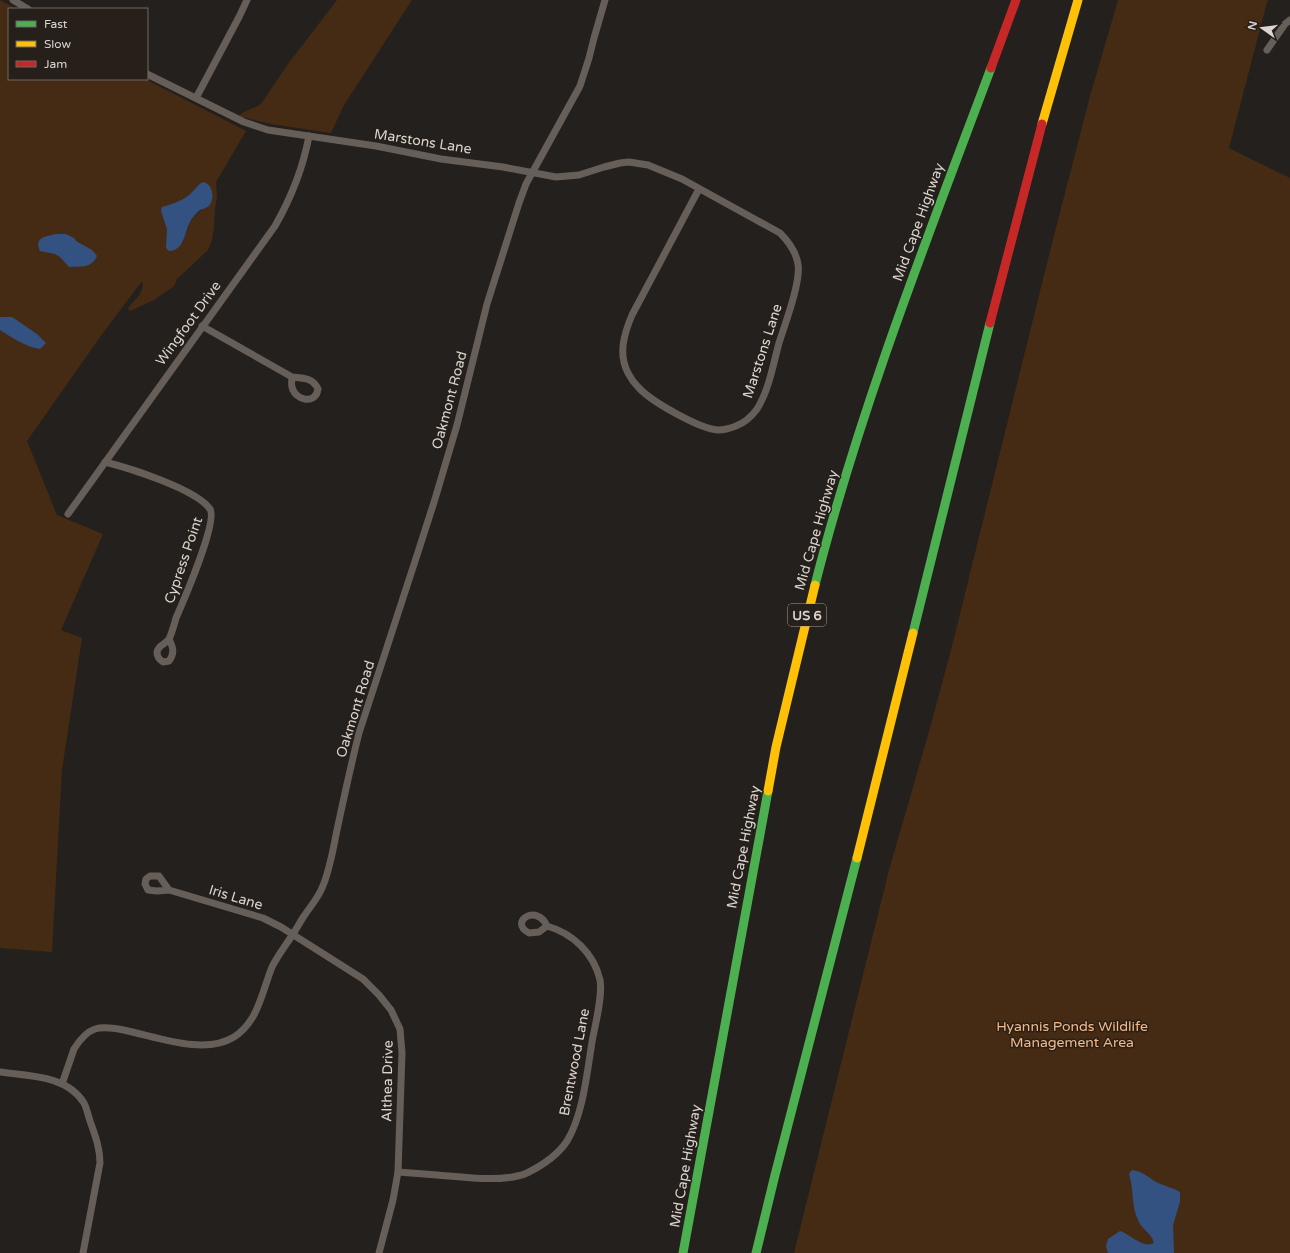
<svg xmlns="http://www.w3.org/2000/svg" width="1290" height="1253" viewBox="0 0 1290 1253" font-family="'Varela Round',sans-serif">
  <rect width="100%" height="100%" fill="#24201d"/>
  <!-- green -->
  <g fill="#452b14" fill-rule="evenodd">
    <path d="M0,0L16,9H9V79H145L246,131L216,182L217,197L215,208L214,228L212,240L208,250L177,279L174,286L170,289L154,300L130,311L128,308C135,299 145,293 142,281L100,337L27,441L57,515L103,534L61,630L82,638L62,770L52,952L0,948ZM211,190C213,209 201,206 192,219C187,226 186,234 183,242L167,248Z"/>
    <path d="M337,0H412L344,105L331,133L271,124L238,116C245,110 253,109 261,104L288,64Z"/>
    <polygon points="1118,0 1269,0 1267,2 1229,148 1290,178 1290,1253 794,1253 889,870 928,735 950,654 1049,255 1090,96"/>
  </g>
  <!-- water -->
  <g fill="#335282">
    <path d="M203,182C213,184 215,199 209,206C206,208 203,209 200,210C196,213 192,218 190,222C184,233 185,250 169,251L166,248L167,229L161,211L162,207C172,204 180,202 189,195C194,191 197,185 203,182Z"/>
    <path d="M56,234H66L74,238L76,241L92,250L97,256C91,269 81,266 69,267L60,257L55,254L40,251C34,237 45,237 56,234Z"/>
    <path d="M0,317H12L37,334L46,343L40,349C24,346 13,338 0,330Z"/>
    <path d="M1132,1170C1142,1171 1149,1178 1158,1183C1165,1186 1173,1188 1180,1192V1202L1173,1225L1174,1253H1108L1106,1246L1108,1239L1120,1231C1130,1234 1143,1249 1154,1243C1151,1232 1142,1230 1138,1220C1131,1205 1134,1189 1129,1174Z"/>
  </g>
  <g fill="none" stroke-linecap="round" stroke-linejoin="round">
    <!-- street -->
    <g stroke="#665e58" stroke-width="7">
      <polyline points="13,0 28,9"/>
      <polyline points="1267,50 1285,24 1290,20"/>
      <path d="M147,74L244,122L268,130L376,146L441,159L503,167L556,177L579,175L604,167L620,163L629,162L648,165L682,179L780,233C788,241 796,252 798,264C801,282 785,324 779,343C773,365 769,390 757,409C752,416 744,423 736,426C731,428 724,430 718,430C700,429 652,402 639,388C635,384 631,379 628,373C618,354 624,334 632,315L699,189"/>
      <polyline points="196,98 239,17 247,0"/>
      <path d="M202,326L292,377C303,378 313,378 318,389C316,405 295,401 292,387C291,384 292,380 292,377"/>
      <path d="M105,462C129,468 196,489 210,509C218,521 183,602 176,618C174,625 172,633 169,639C166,644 158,645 157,652C157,657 159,659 163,662L169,661C175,653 173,647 169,639"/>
      <path d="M68,514L275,226C291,198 303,168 309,136"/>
      <polyline points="169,890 159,876 150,876 146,879 145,884 148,890 157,891 169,890 263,918 281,927 363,979 379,995 391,1010 400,1029 402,1053 398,1172 393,1200 379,1253"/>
      <path d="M0,1072C28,1076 67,1075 84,1103C87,1109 88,1115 90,1121C95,1135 100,1148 100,1163L83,1253"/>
      <path d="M62,1084L74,1049C79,1041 86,1032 95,1029C105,1026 119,1029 128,1031C160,1038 205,1055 234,1037C258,1022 262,992 272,967C278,955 286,945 293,934C297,928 300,922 304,916C310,907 318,898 322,888C330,870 333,849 337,830C344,797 351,765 359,733L419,549L435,499L457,425L487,304L519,203L526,184L580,86L589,58L594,38L605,0"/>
      <path d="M398,1172C411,1173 424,1174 437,1175C462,1177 504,1183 527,1173C541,1166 558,1155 567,1141C583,1115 587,1073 592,1042C595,1025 603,996 600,980C594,953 572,933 547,926L539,932L529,933C508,922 537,903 547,926"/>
    </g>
    <!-- fast -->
    <g stroke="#4caf50" stroke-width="9">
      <path d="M815,585C860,408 927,239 991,68"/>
      <polyline points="913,633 990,323"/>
      <polyline points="683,1253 768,791"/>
      <polyline points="756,1253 775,1175 857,858"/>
    </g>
    <!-- slow -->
    <g stroke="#ffc107" stroke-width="9">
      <polyline points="1042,124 1078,0"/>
      <polyline points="768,791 776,747 815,585"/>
      <polyline points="857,858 913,633"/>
    </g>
    <!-- jam -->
    <g stroke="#c62828" stroke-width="9">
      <polyline points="991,68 1016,0"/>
      <polyline points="990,323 1042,124"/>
    </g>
  </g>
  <g text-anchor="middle" stroke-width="3" stroke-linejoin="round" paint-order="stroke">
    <!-- shield labels -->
    <rect fill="#27201a" stroke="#a49f9b" stroke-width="1" x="788" y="604" width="38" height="22" rx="3"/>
    <g font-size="13" font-weight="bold" fill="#dad5d2">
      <text x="807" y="620">US 6</text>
    </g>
    <!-- street labels -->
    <g font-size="14" fill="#dad5d2" stroke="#27201a">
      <text transform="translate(423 141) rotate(9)" y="5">Marstons Lane</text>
      <text transform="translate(918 222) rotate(-70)" y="5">Mid Cape Highway</text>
      <text transform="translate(188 323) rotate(-54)" y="5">Wingfoot Drive</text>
      <text transform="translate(762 351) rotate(-72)" y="5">Marstons Lane</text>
      <text transform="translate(449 400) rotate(-75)" y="5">Oakmont Road</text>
      <text transform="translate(816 530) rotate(-74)" y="5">Mid Cape Highway</text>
      <text transform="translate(183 560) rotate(-71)" y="5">Cypress Point</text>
      <text transform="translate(355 709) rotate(-73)" y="5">Oakmont Road</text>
      <text transform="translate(743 847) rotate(-79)" y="5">Mid Cape Highway</text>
      <text transform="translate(236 897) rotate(17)" y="5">Iris Lane</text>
      <text transform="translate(574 1062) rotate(-79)" y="5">Brentwood Lane</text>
      <text transform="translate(387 1081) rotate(-89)" y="5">Althea Drive</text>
      <text transform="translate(685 1166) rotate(-80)" y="5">Mid Cape Highway</text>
    </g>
    <!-- park labels -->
    <g font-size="14" fill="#f7b883" stroke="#27201a">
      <text x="1072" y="1031">Hyannis Ponds Wildlife<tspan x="1072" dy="16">Management Area</tspan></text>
    </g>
  </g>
  <!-- legend -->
  <rect x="8" y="8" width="140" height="72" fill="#27201a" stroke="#6f6864"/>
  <rect x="16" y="21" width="20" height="6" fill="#4caf50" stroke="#6f6864"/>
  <text x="44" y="28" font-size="12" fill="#dad5d2">Fast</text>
  <rect x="16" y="41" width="20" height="6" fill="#ffc107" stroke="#6f6864"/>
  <text x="44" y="48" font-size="12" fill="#dad5d2">Slow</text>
  <rect x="16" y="61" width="20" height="6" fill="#c62828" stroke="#6f6864"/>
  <text x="44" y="68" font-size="12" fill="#dad5d2">Jam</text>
  <!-- north arrow -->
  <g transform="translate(1262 28) rotate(284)" stroke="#27201a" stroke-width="3" paint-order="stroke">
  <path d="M0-3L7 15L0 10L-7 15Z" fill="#dad5d2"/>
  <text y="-6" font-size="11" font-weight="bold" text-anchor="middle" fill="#dad5d2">N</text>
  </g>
</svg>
